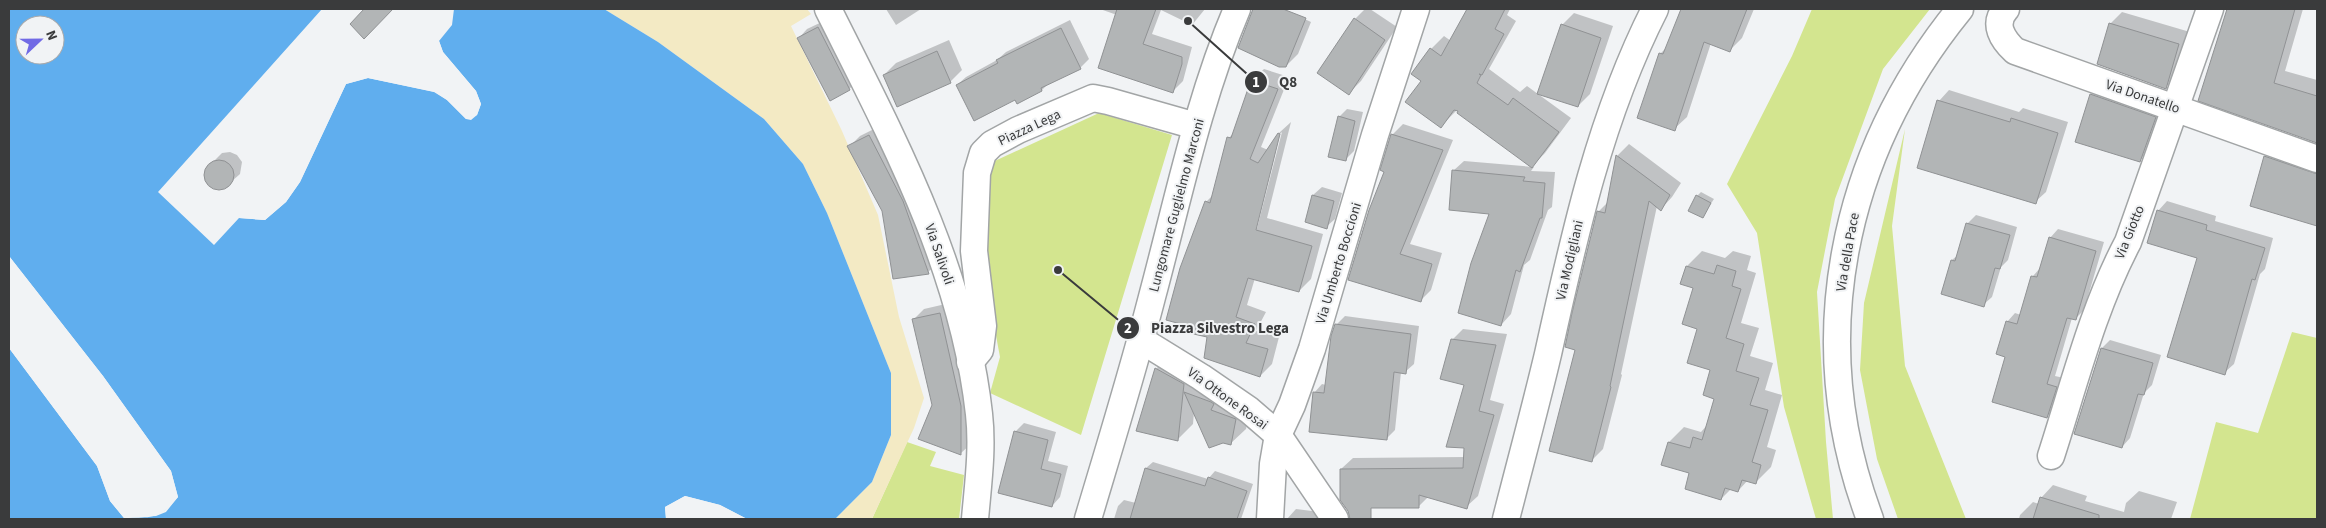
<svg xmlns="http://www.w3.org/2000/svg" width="2326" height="528" viewBox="0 0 2326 528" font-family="'Source Sans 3',sans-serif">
  <rect width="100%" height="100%" fill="#f1f3f5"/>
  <!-- green -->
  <g fill="#d3e58f">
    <polygon points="1812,9 1930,9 1883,69 1835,199 1817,292 1826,442 1833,519 1816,519 1784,407 1757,233 1727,184 1792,56"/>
    <polygon points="1099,113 1172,135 1081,435 990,393 1000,357 980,250 986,165"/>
    <polygon points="1905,129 1892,226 1905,366 1966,519 1898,519 1877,459 1860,370 1864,303"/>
    <polygon points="2292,332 2317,338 2317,519 2190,519 2216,422 2258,433"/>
    <polygon points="907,442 936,452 930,466 964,475 959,519 872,519"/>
  </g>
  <!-- sand -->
  <polygon fill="#f3eac4" points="604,9 807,9 811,14 791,26 842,131 878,215 899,317 924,398 914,428 872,519 836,518 872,482 891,435 891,373 827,213 803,164 764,119 658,42"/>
  <!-- water -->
  <path fill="#60aeee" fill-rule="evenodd" d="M9,9H322L158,192L214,245L239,218L265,220L286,202L300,182L346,84L368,78L435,92L447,100L466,119L477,115L481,104L476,91L443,52L439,41L452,25L454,9H604L658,42L764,119L803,164L827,213L891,373V435L872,482L836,518L831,519H747L720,505L685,496L665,507L666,519H9V348L97,466L110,501L124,518C153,517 159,520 178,497L171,471L103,376L9,256ZM25,25H55V55H25Z"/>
  <!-- pier -->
  <g fill="#f1f3f5">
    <polygon points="438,38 443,52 476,91 481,104 477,115 471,120 466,119 447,100 434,92 368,78 346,84 300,182 286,202 265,220 239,218 240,215 264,217 284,200 298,181 345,81 369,76 435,89 449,98 467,117 471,117 475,114 478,104 474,92 441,54 437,41"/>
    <polygon points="9,256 103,376 171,471 178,497 166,512 156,516 124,518 110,501 97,466 9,348 9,346 99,465 112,500 126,516 155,514 165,510 175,496 169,472 101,378 9,260"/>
    <polygon points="685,496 720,505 747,519 742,519 719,508 686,499 667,508 668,519 666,519 665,507"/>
  </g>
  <!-- shadow -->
  <g fill="#0003" fill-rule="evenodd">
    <polygon points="886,9 921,9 896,25"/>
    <polygon points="1100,9 1205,9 1192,25 1161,10 1152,34 1192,47 1183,81 1172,92 1117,15"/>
    <polygon points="1257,9 1283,9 1311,22 1298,54 1286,66 1253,13"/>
    <polygon points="1365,9 1370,9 1397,27 1361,81 1349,93 1355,19"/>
    <polygon points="1469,9 1510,9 1507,15 1516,21 1489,69 1520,92 1527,86 1571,118 1545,153 1532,166 1459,110 1457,110 1441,126 1422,81 1431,49 1444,36 1451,41"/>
    <polygon points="1682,9 1754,9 1742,38 1730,50 1711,43 1687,117 1674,129 1660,54 1668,46"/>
    <polygon points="2228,9 2303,9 2285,71 2317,80 2317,142 2200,100"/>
    <polygon points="2122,12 2190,32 2178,75 2165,88 2110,24"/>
    <polygon points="1574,13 1613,26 1590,94 1578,106 1562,25"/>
    <polygon points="826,20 858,81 849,89 799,38 807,29"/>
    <polygon points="1070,20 1089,59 1080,68 1050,82 1042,90 1016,98 957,85 966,77 997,60 1006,52"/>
    <polygon points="949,40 962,70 950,82 884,75 896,63"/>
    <path d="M1264,69L1289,77L1261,147L1268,150L1279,133L1291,122L1267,218L1323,234L1311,279L1299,291L1255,278L1247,305L1266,312L1256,331L1279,337L1272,364L1260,376L1208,336L1206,202L1214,194L1229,138L1234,132L1252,80ZM1282,132L1255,236H1253L1278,136Z"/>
    <polygon points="2103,82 2167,105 2152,148 2140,160 2091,94"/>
    <polygon points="1949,90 2019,112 2023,108 2068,122 2046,192 2035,202 1939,101"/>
    <polygon points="1347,109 1363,112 1354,151 1345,160 1339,117"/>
    <polygon points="1403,124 1453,140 1410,244 1442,253 1431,290 1420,301 1370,210 1386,171 1392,135"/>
    <polygon points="880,126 939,262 928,272 849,147 860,136"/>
    <polygon points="1629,144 1681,183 1672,197 1661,209 1657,206 1621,374 1622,375 1603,449 1591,461 1577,349 1598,212 1608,202 1618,155"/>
    <polygon points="2278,144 2317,157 2316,225 2265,157"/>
    <polygon points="230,152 237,155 242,162 240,174 223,189 215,189 207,183 205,175 208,167 222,153"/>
    <polygon points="1464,161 1534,167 1531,171 1555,172 1552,207 1548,210 1530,260 1524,265 1511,314 1501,325 1491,213 1453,171"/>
    <polygon points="1322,187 1342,193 1335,219 1326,227 1313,195"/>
    <polygon points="1701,192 1714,199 1702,217 1697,196"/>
    <polygon points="2167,201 2216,216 2215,221 2273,238 2265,269 2260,274 2234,364 2224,373 2198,257 2158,211"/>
    <polygon points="1976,215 2017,227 2008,260 2001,267 1992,297 1983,305 1952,260 1959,254 1968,223"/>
    <polygon points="2058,229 2104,242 2084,310 2075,319 2072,318 2055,376 2064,378 2055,408 2047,417 2007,356 2007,322 2015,313 2021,315 2033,276 2041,267 2050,238"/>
    <polygon points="1702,251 1725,258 1733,251 1751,256 1747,270 1756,273 1741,323 1759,328 1750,356 1773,363 1765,390 1782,395 1767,447 1776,450 1771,467 1756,482 1748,480 1738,491 1731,489 1721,499 1691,472 1663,464 1669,442 1684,427 1701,432 1708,424 1716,398 1712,369 1699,328 1694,287 1687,266"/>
    <polygon points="950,303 972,443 961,453 919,439 933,405 913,320 924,309"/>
    <polygon points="1345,316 1419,326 1414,364 1405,372 1401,372 1395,430 1386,439 1314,393 1322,384 1326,385 1336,325"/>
    <polygon points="1463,329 1507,334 1490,400 1504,404 1478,496 1466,507 1429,496 1418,507 1341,469 1353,458 1465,457 1466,384 1452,340"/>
    <polygon points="2110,340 2161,355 2152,385 2144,393 2130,438 2122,447 2102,348"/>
    <polygon points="1171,353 1251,404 1246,429 1230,444 1194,412 1193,424 1178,439 1156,369"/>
    <polygon points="1024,423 1056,432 1048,461 1068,466 1060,497 1052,506 1015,432"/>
    <polygon points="1153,462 1208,479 1215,471 1253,484 1241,519 1114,519 1118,506 1124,500 1136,503 1146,468"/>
    <polygon points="2053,485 2087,496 2085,501 2124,512 2126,503 2139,491 2177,502 2171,519 2019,519 2020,515 2033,502 2039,504 2041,498"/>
    <polygon points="1296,509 1320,512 1319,519 1287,519"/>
  </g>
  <!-- building -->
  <g fill="#b2b5b6" stroke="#909294">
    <polygon points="364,9 393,9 364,39 350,24"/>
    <polygon points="1117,9 1156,9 1143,44 1182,57 1182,64 1173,93 1098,68"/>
    <polygon points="1253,9 1283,9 1306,18 1286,67 1279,67 1238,48"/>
    <polygon points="1467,9 1505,9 1495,29 1504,34 1482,75 1479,74 1481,75 1477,83 1508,105 1513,98 1559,132 1532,168 1457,113 1458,111 1454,110 1441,128 1405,102 1421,81 1411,74 1430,48 1441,56"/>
    <polygon points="1681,9 1747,9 1730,52 1704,42 1675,131 1637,118 1659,53 1663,54"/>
    <polygon points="2227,9 2295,9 2274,83 2317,96 2317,143 2198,101"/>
    <polygon points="1354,18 1385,40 1349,95 1317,73"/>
    <polygon points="2109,23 2179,44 2166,89 2097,64"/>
    <polygon points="1561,24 1601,38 1578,107 1537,94"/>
    <polygon points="818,27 850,90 830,101 797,38"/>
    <polygon points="1061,28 1081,69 1041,88 1042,91 1017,104 1015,100 974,121 956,85 998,63 996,60"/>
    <polygon points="937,51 951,83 897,107 883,75"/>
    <polygon points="1251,80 1278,89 1250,159 1258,163 1278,133 1280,134 1256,230 1312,246 1299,292 1248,278 1236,317 1255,324 1246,343 1268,349 1260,377 1204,358 1207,337 1189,333 1188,326 1166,320 1180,268 1205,201 1210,203 1227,137 1231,138"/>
    <polygon points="2090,94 2156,117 2140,162 2075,142"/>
    <polygon points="1937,100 2010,122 2011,118 2058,133 2036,204 1917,168"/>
    <polygon points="1338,116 1355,121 1346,161 1328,157"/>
    <polygon points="1391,134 1443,150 1400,254 1432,264 1421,302 1348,280 1369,210 1384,172 1380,170"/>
    <polygon points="869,135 903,201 929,274 893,279 882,211 847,146"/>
    <polygon points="1616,155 1670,195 1661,211 1649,201 1610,386 1611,387 1592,462 1549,451 1575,350 1565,347 1572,313 1597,211 1605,213"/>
    <polygon points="2264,156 2317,174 2317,226 2250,206"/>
    <circle cx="219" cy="175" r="15"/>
    <polygon points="1452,170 1525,177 1523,181 1545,183 1542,218 1540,218 1520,272 1516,270 1501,326 1458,313 1471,263 1489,214 1449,210"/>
    <polygon points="1312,195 1334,201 1327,229 1305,222"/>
    <polygon points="1696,195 1711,203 1703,218 1688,211"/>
    <polygon points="2157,210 2207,225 2206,230 2265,248 2255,280 2252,279 2225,375 2167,357 2197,258 2147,243"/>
    <polygon points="1966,223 2010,235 2000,269 1995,268 1984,307 1941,294 1951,260 1955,261"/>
    <polygon points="2049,237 2096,251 2076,320 2067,318 2047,384 2057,387 2047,418 1992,402 2005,357 1996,354 2006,321 2017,324 2031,276 2037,277"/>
    <polygon points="1717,265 1736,271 1732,286 1741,289 1726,338 1744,344 1736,371 1759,378 1750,405 1768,410 1752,462 1761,465 1756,484 1742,480 1738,492 1725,488 1721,500 1685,489 1689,473 1661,465 1668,442 1690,448 1693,437 1702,440 1714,399 1703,395 1710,370 1687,363 1697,329 1682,324 1693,288 1680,284 1686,266 1714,274"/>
    <polygon points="940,313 961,406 961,455 918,439 932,405 912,319"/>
    <polygon points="1335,324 1411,334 1406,374 1394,372 1387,440 1309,432 1313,392 1324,393 1331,336"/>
    <polygon points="1451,339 1496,345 1479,411 1494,415 1467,509 1419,495 1419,508 1371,508 1371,519 1350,519 1348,511 1340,500 1340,469 1463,468 1464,448 1446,447 1464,385 1440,379"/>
    <polygon points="2101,348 2153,363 2144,395 2138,394 2122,448 2074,434"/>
    <polygon points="1155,368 1184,384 1178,441 1136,431"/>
    <polygon points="1184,392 1211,402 1214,404 1211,410 1236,419 1231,445 1223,443 1209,448"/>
    <polygon points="1014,431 1048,440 1041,469 1061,474 1052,507 998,493"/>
    <polygon points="1145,468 1205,486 1208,477 1247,491 1237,519 1130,519"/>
    <polygon points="2040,497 2099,515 2099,519 2033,519"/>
  </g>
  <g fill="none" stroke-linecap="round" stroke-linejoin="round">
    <!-- minor casing -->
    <g stroke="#a2a5a6" stroke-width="29">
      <g id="minor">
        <path d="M828,9C892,137 963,268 979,414C983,449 978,484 975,519"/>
        <path d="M2006,9C1992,24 2003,40 2015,51L2317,159"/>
        <polyline points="1141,340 1201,377 1249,410 1278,435 1335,519"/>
        <polyline points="970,362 980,350 983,326 974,251 977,173 983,153 992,144 1018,130 1093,98 1108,101 1196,126"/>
        <path d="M2051,456C2074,385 2093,308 2128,242L2210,9"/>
        <path d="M1088,519C1110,445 1133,371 1152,297C1178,200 1198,101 1237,9"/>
        <polyline points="1270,519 1273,464 1278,435 1292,405 1312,349 1375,135 1416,9"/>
        <path d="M1506,519C1520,464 1535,409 1548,354C1574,236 1600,117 1655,9"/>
        <path d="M1870,519C1803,341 1841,155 1960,9"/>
      </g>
    </g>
    <!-- minor -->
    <use href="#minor" stroke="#fff" stroke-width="26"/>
  </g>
  <g text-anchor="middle" stroke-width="4" stroke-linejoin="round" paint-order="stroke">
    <!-- street labels -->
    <g font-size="14" fill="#3a3b3c" stroke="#f1f3f5">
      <text transform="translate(2143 96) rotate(19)" y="5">Via Donatello</text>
      <text transform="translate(1029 127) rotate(-25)" y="5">Piazza Lega</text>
      <text transform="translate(1176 205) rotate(-75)" y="5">Lungomare Guglielmo Marconi</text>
      <text transform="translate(2129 232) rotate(-68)" y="5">Via Giotto</text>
      <text transform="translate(1847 252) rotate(-80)" y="5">Via della Pace</text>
      <text transform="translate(940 254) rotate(71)" y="5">Via Salivoli</text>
      <text transform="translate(1569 260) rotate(-77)" y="5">Via Modigliani</text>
      <text transform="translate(1338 263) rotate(-73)" y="5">Via Umberto Boccioni</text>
      <text transform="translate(1228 398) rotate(36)" y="5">Via Ottone Rosai</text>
    </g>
  </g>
  <!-- callouts -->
  <path fill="none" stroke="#3a3b3c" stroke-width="2" d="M1188 21L1256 82M1058 270L1128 328"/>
  <g fill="#3a3b3c" stroke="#f1f3f5" stroke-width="2">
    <circle cx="1188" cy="21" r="5"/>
    <circle cx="1058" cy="270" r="5"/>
    <circle cx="1256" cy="82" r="12"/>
    <circle cx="1128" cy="328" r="12"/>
  </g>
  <g font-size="15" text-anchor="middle" font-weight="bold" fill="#fff">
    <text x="1256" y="87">1</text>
    <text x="1128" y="333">2</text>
  </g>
  <g font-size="15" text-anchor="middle" font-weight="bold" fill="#3a3b3c" stroke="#f1f3f5" stroke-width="4" stroke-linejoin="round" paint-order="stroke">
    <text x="1288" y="87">Q8</text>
    <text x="1220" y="333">Piazza Silvestro Lega</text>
  </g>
  <!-- border -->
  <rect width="2326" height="528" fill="none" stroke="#3a3b3c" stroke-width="20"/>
  <!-- north arrow -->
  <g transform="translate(40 40) rotate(68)"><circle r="24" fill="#f1f3f5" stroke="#a8a9ab"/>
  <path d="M0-4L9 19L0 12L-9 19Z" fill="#716ae5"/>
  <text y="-8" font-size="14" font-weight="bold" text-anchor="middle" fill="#3a3b3c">N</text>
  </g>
</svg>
